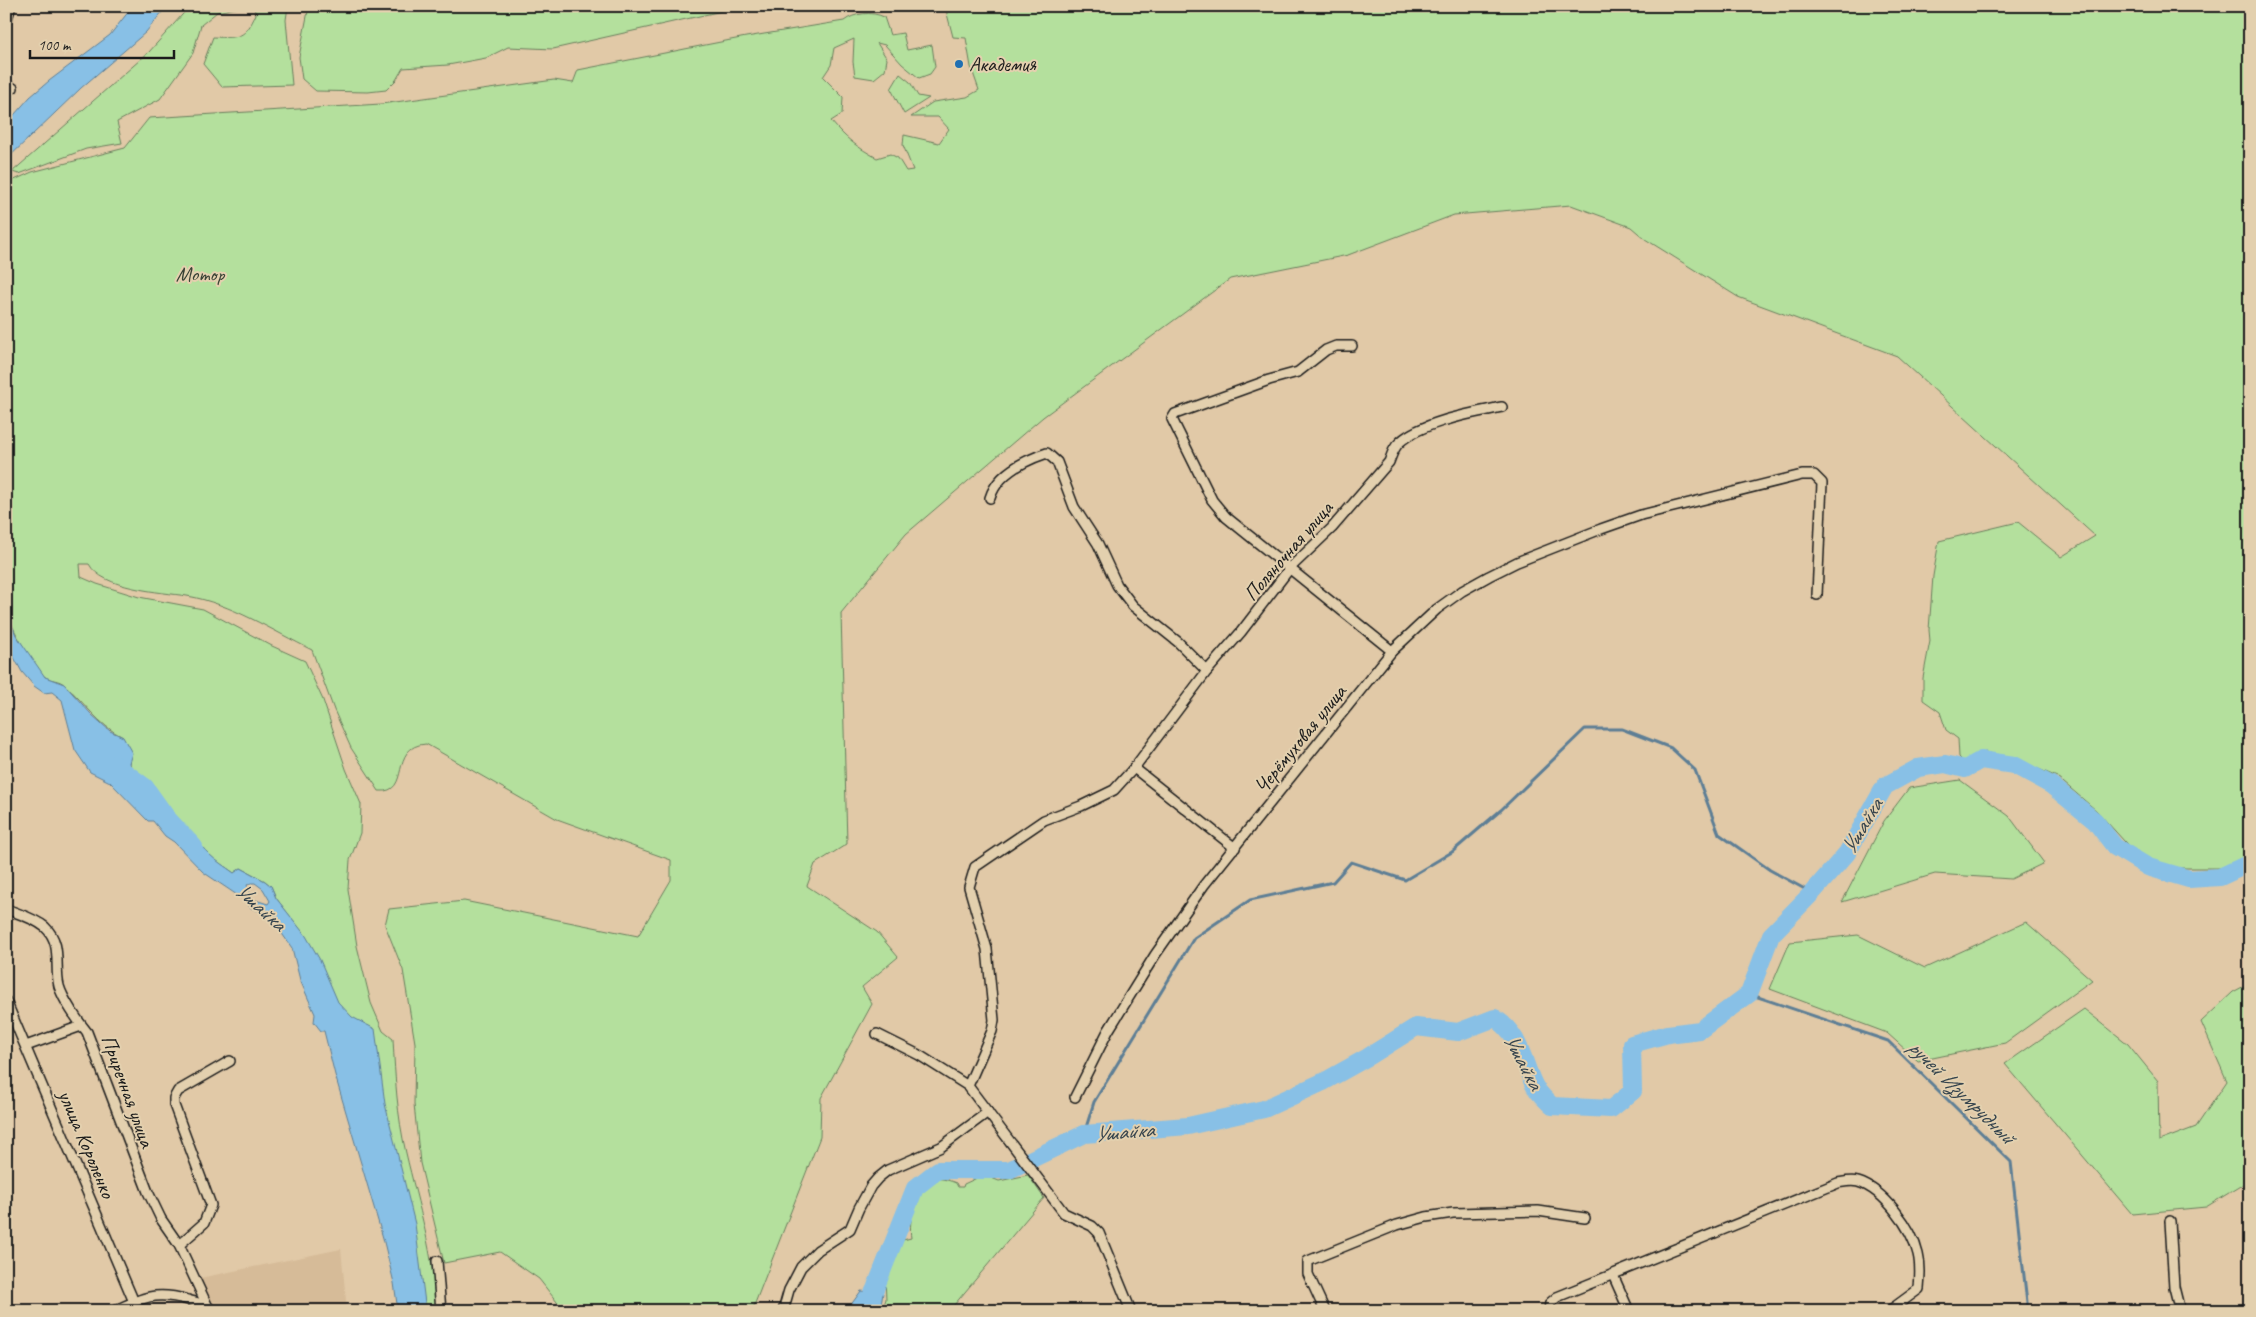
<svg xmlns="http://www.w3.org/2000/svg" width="2256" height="1317" viewBox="0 0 2256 1317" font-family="Caveat,sans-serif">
  <rect width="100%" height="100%" fill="#e1c9a7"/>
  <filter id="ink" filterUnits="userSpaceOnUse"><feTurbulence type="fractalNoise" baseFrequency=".02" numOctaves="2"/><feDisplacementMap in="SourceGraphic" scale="10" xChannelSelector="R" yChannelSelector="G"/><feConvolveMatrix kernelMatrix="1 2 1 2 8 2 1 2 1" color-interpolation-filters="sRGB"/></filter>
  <g filter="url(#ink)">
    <!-- built -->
    <polygon fill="#d6bb98" points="341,1249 347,1311 216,1311 200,1278"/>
    <!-- green -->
    <g fill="#b4e09d" stroke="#687e5c">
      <polygon points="190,6 245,6 217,12 201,25 193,53 160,99 117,122 122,143 86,149 19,174 12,172 149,52"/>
      <path d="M253,6H288L286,20L292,85L222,87L203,64L213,37C239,38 245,39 256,14Z"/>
      <polygon points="309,6 744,6 553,49 508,47 486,58 448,65 403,68 396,80 386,90 368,92 316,91 302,79 299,57"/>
      <path d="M945,6H2250V853L2225,868H2182L2159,865L2134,852L2097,811L2057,777L2016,759L1985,752L1966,764L1959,757L1958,739L1946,730L1940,712L1923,700V678L1930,641L1929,630L1933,576L1939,541L2018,522L2061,557L2095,536L1897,356L1738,297L1645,239L1631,227L1571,205L1454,215L1348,255L1230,279L1043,417L906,534L841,613L847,844L815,864L807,886L877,932L898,957L862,987L872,1004L821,1098L820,1137L752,1311H564L539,1279L500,1252L444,1263L420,1163L414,1104L415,1043L403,970L385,925L389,909L464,901L638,936L671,880V860L557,819L426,744C388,746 412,794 379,791L351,748L334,710L312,650C273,631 230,603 187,596C161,592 102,589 89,564H80L81,577L97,584L139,597L203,609L272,646L305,661L323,700L346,769L361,804L360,833L350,860L348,889L357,946L371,1003L383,1031L393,1039C395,1077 397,1115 406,1153C418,1205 435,1256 436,1311H422L349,1020L336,1002L306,937L276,898L271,886L265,881L241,868L234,873C226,867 216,862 209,855C199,845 189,832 175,829L174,824L169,821L136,786L123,737C98,725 85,703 65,685C59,679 50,681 44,676C32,665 14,631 8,616H6V193L10,182L32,172L125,148L149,118L381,104L554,80L573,83L578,70L746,37L844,21C854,13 872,11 884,17L890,35L903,33L907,50L932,45L935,67L930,74L919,78L902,64L885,45L877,43L887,59L885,70L874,79L855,76L853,62L854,39L834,48L831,65L823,77L843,97L842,114L831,121C846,139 857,147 877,158L890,154L898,158L906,171L913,170L903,145L904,135L939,143L949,129L938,117H911L933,102L967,97L979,90L971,67L966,38L953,37Z"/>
      <polygon points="900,74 910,82 918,96 929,98 904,114 891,89"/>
      <polygon points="1960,780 2009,816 2044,863 2011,879 1935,874 1842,902 1884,821 1909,788"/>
      <polygon points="2026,922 2092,980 2005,1043 1918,1061 1887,1033 1770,989 1790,942 1858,935 1925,968"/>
      <polygon points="2250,983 2250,1180 2206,1207 2132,1214 2005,1064 2084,1009 2128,1044 2158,1081 2159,1141 2196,1127 2227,1081 2201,1022 2233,992"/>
      <path d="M1028,1175L1044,1198L949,1311H882L886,1299L885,1278L899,1246L903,1240L911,1238C908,1221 916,1183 937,1179C942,1178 951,1181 956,1183L958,1187H963L964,1184L977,1178L986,1176L999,1181Z"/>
    </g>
    <!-- water -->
    <g fill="#88c0e6" stroke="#5d7e95" fill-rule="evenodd">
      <polygon points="133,6 167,6 146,32 81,88 6,160 6,124 30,97 49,81 110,35"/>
      <path d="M6,616H8L16,635L45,677L64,684L91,714L110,731L123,737L132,753L129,763L136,786L152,800L169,821L174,824L175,829C190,832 199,844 209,854C216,861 226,867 234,873L241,868L265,881L271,886L276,898L306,936L320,960L338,1002L352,1017L375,1029L385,1104L415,1224L426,1311H398L394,1283L383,1238L335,1075L324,1031H321L314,1022L315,1014L300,980L292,948L276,925L277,923L268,914L251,908L243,899L203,872L174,842L165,836L153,821H148L110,782L90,772L75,750L62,700L52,692L44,693L34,686L22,672L6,643ZM251,883H255L263,889L270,901L268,904L252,899L247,885Z"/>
      <polygon points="861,1291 883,1293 880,1311 841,1311 843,1307 850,1306"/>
    </g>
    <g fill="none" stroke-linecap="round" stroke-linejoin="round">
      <!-- stream -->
      <g stroke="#5d7e95" stroke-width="3">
        <polyline points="1749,994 1888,1041 2011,1162 2028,1311"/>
        <polyline points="1084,1134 1094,1102 1194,938 1250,900 1333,882 1351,862 1405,880 1452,852 1501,810 1585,729 1622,729 1671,748 1695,770 1719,834 1770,870 1812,893"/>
      </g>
      <!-- river -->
      <g stroke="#88c0e6" stroke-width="18">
        <polyline points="114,764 145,787 167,818 194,847"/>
        <path d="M864,1311L875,1289L915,1188L938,1170H1009L1084,1134L1188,1126L1264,1109L1325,1081L1368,1057L1416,1027L1458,1032L1495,1018C1521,1035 1522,1060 1534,1085C1538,1093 1546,1100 1552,1106L1611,1109L1633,1091L1632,1044L1668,1034L1700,1030L1749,994L1771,935L1812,893L1847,853L1885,786L1918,768L1945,764L1965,769L1981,760L2014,765L2051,785L2095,821L2115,847L2148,867L2189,879L2220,877L2250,863"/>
      </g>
      <!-- street casing -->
      <g stroke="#1c1c1c" stroke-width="12">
        <g id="street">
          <polyline points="6,22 11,6"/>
          <polyline points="6,85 13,88"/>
          <polyline points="1352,346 1336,346 1326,350 1298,372 1269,380 1175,414 1172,419 1212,500 1226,517 1392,651"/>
          <path d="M990,498C997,474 1023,461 1047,453L1057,462L1074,507L1098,544L1117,585L1133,606L1178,642L1207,671"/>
          <polyline points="1134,768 1235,848"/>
          <path d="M6,909C19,914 34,918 45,927C63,944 54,966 59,986C63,1000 78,1021 87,1032L148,1192L161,1219L179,1245L207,1305"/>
          <polyline points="6,1001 134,1302"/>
          <polyline points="877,1034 919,1055 968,1086 1064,1213 1092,1226 1099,1233 1131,1311"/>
          <polyline points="26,1046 81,1026"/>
          <path d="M968,1086L992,1031L994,1020L987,949L969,887L975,867L1044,820L1081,806L1114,790L1134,768L1207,671L1241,632L1290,568L1332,528L1389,462C1392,454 1394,447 1400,442C1422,422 1473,413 1502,407"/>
          <polyline points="1075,1097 1108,1031 1155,955 1204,885 1392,651 1437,609 1462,591 1489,576 1517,562 1601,529 1641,515 1802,475 1814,475 1822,483 1817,595"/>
          <polyline points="2170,1221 2174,1287 2180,1311"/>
          <polyline points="179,1245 204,1223 211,1205 174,1105 174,1098 178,1091 230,1061"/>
          <polyline points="437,1261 441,1311"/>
          <polyline points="1613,1275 1629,1311"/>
          <path d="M114,1311C143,1297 156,1291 188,1300C198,1303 206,1304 213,1311"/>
          <polyline points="783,1311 789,1290 801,1267 818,1250 850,1229 859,1208 871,1186 878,1178 888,1170 941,1147 988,1112"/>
          <polyline points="1325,1311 1308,1274 1308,1261 1397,1225 1426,1217 1453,1213 1538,1211 1585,1218"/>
          <path d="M1549,1311L1550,1303L1557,1297L1838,1183C1844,1182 1851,1180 1858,1182C1884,1190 1912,1228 1918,1254C1921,1266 1920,1277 1919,1289L1889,1311"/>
        </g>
      </g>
      <!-- street -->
      <use href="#street" stroke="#e3d0ae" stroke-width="9"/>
    </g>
  </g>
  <!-- markers -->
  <circle fill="#1f6fb2" stroke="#e3d0ae" stroke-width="2" cx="959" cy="64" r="5"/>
  <g text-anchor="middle" stroke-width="4" stroke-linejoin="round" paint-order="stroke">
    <!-- poi labels -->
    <g font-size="21" fill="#1c1c1c" stroke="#e3d0ae" text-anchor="start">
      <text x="969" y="71">Академия</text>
    </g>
    <!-- park labels -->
    <g font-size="21" fill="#3a4336" stroke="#e3d0ae">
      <text x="200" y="281">Мотор</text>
    </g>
    <!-- street labels -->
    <g font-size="21" fill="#1c1c1c" stroke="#e3d0ae">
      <text transform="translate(1288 551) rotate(-49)" y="7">Поляночная улица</text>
      <text transform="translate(1300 739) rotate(-51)" y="7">Черёмуховая улица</text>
      <text transform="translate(128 1091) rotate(70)" y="7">Приречная улица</text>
      <text transform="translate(87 1144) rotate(67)" y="7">улица Короленко</text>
    </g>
    <!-- water labels -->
    <g font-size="22" font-style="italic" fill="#37454e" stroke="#e3d0ae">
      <text transform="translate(1861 826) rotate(-59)" y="8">Ушайка</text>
      <text transform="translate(261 906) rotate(42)" y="8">Ушайка</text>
      <text transform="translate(1524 1061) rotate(62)" y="8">Ушайка</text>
      <text transform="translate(1962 1091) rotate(44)" y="8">ручей Изумрудный</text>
      <text transform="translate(1124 1131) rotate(-5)" y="8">Ушайка</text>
    </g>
  </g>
  <!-- margin -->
  <rect width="2256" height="1317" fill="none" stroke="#e3d0ae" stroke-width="25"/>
  <rect x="12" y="12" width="2231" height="1292" fill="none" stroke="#1c1c1c" stroke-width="2" filter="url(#ink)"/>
  <!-- scale -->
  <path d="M30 50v8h144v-8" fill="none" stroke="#1c1c1c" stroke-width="2.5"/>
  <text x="38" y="50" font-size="15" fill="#1c1c1c" stroke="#e3d0ae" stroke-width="4" paint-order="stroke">100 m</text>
</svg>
